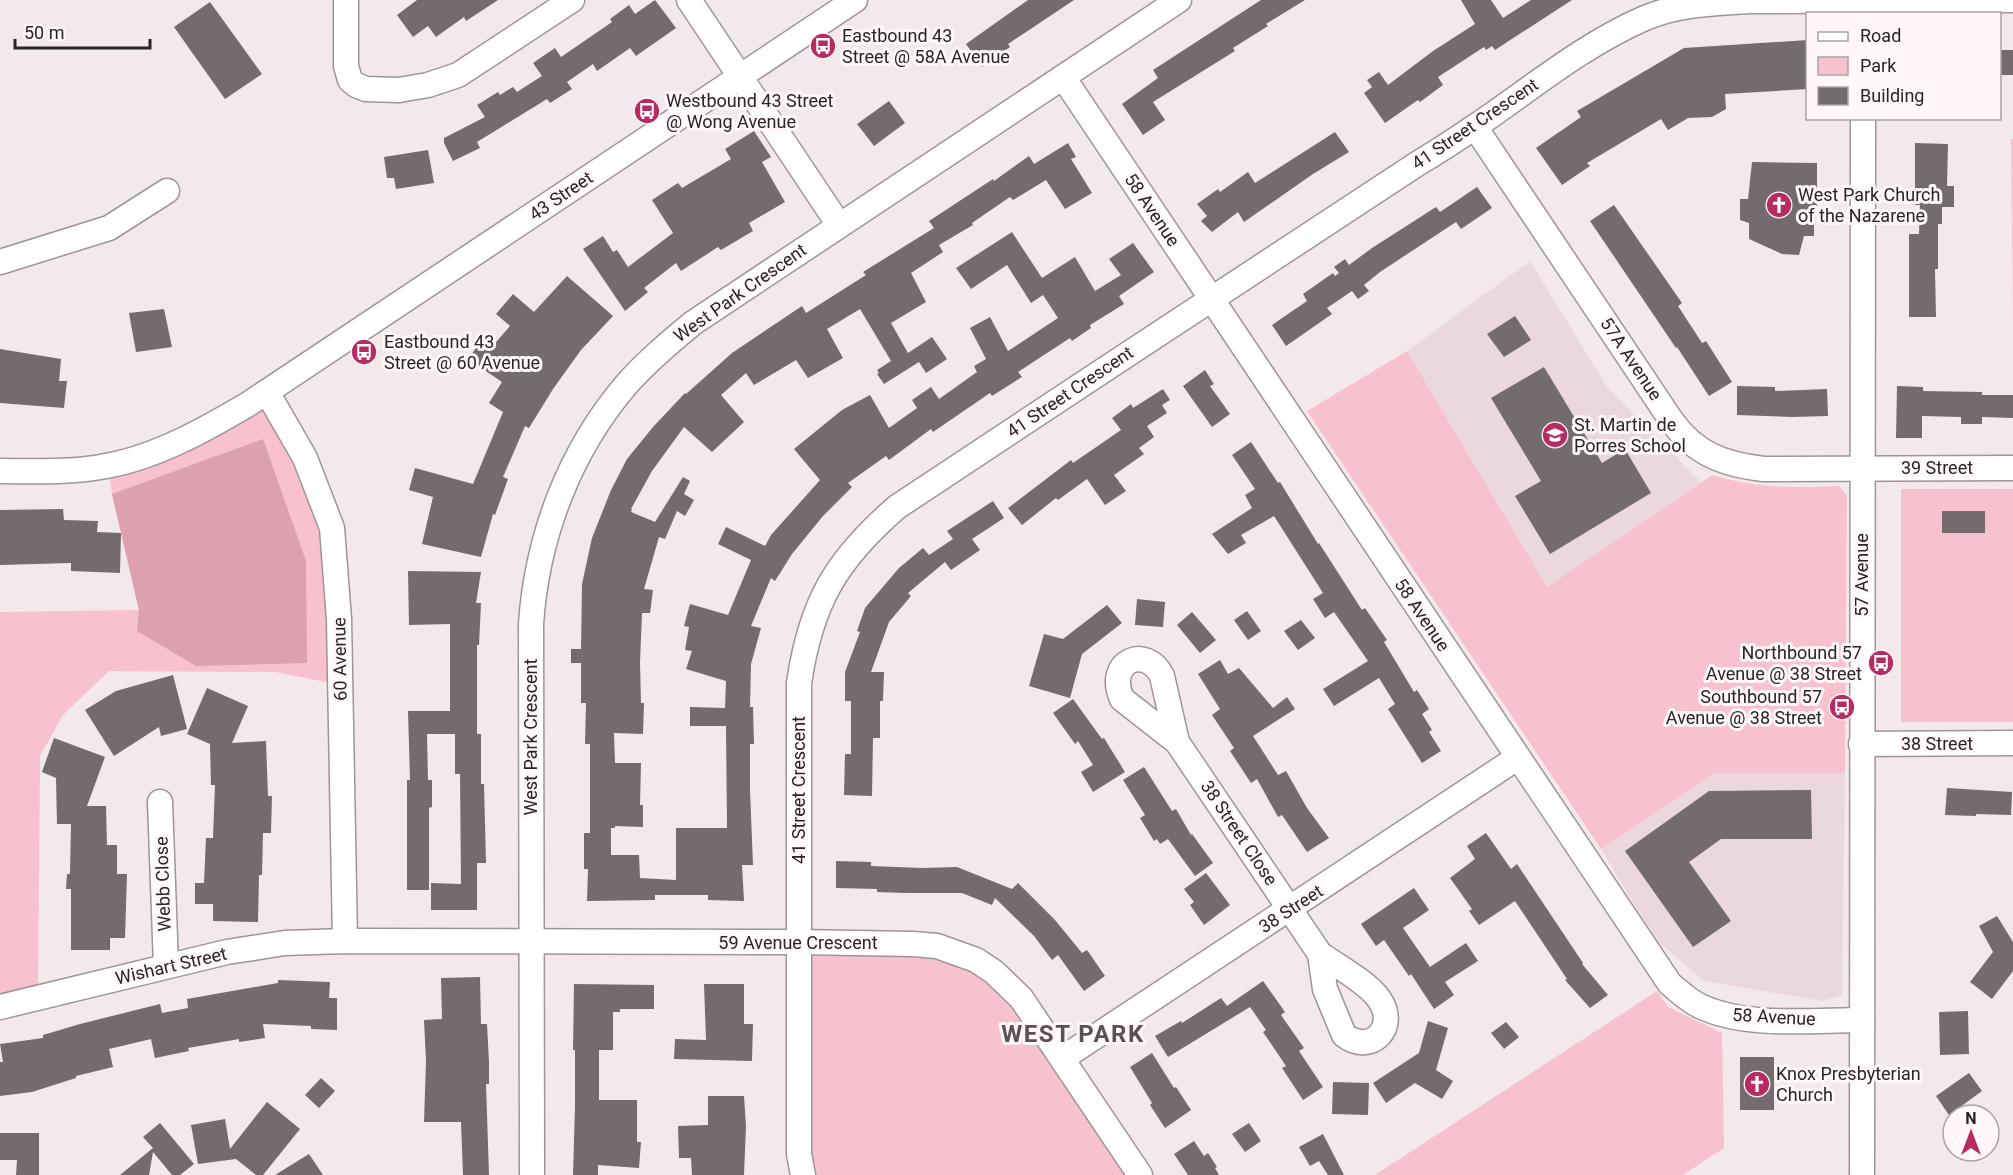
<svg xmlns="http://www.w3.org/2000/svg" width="2013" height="1175" viewBox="0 0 2013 1175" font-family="Roboto,sans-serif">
  <rect width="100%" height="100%" fill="#f3e9eb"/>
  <!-- built -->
  <g fill="#ead8dc">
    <polygon points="1530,261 1607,387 1701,482 1547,587 1407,351"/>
    <polygon points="1715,773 1845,773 1842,995 1822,1001 1704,981 1655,939 1601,849"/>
  </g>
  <!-- green -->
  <g fill="#f8c1cf">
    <polygon points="2011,139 2013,139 2013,325"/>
    <path d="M1407,351L1547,587L1712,475C1755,488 1794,488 1839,486L1847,495L1845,773H1715L1601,849L1307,411Z"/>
    <polygon points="267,392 332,528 341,685 275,672 109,671 63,715 40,756 38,997 0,1009 0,612 139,610 112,494 108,466"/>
    <rect x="1901" y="489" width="112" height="233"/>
    <polygon points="799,942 913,944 994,972 1140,1175 803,1175"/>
    <polygon points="1657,991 1668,1007 1722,1033 1724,1148 1683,1175 1375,1175"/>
  </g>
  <!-- forest -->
  <polygon fill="#dca0af" points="263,439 306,561 307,663 196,666 137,631 139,610 112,494"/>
  <!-- building -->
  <g fill="#746b6d">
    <polygon points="417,0 498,0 466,21 464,17 436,37 428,26 413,37 397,15"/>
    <polygon points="655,0 676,28 636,56 630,48 597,71 593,64 567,82 572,89 550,103 547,99 477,142 480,148 453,161 444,143 444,138 485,117 477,105 498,92 500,95 513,87 517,92 542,76 533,63 555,48 561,57 612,22 610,19 629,5 635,14"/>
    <polygon points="1028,0 1074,0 1008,44 1010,47 982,67 966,44"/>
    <polygon points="1261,0 1305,0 1266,24 1268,26 1233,48 1235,51 1153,102 1165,120 1143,135 1122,104 1158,78 1153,70"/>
    <polygon points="1461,0 1491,0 1503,18 1531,0 1572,0 1495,50 1492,46 1486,50 1484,47 1438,77 1443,85 1420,102 1418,100 1385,123 1364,93 1372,87 1367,80 1379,72 1388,85 1433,51 1475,24"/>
    <polygon points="210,2 262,74 225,99 174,27"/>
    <polygon points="1808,40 1808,89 1725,94 1726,109 1712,117 1688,118 1668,130 1661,119 1587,163 1590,166 1562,185 1536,148 1581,117 1577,111 1684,48"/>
    <rect x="2000" y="50" width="13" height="25"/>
    <polygon points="889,101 905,123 874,146 857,124"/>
    <polygon points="754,131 771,157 762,162 785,202 749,223 753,231 721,250 718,247 681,271 676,263 644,288 648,292 625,311 583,249 603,236 613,252 617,250 628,267 673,233 652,200 678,183 682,188 731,159 725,149"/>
    <polygon points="1335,132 1349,152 1313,174 1244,222 1238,212 1212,232 1201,221 1207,216 1197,204 1218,189 1220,192 1248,172 1255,183"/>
    <polygon points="1068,143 1076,157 1071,159 1092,193 1065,209 1046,180 1013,200 1010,197 972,223 973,225 939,245 943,252 911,273 926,302 891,323 908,353 932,337 947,359 926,373 919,362 884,384 877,374 879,373 877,370 891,361 860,309 827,329 843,358 808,378 796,360 754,385 746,373 721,395 744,422 712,452 684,427 652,471 631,509 632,510 631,512 655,522 683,477 690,481 684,494 694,500 685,516 677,511 665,539 659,537 644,589 653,590 650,613 642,613 640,663 641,703 644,703 643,734 614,733 615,763 641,763 640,805 643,805 643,827 615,826 615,828 611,828 611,855 639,855 640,878 676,880 676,828 727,828 726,726 690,726 690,707 725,708 726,681 686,669 692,651 685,650 689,627 684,626 690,604 728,615 751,560 718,544 726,527 765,546 771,535 820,480 794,449 842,410 870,395 889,428 917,408 912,400 931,387 939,399 977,372 974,366 986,359 970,328 990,317 1008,351 1058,318 1043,295 1031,303 1007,265 971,289 956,268 1012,232 1042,278 1075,257 1095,291 1121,275 1109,259 1133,243 1154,272 1119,296 1124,304 1090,325 1091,328 1072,341 1070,338 1018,372 1022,377 992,396 990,393 933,432 931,429 889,460 886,456 848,483 852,487 823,516 792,554 775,581 771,578 751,626 761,628 751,664 750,707 753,707 754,744 750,744 750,790 753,865 742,865 744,901 708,900 708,895 655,895 655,900 587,901 588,869 584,869 584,833 590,833 590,744 585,744 586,703 581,703 581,663 571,663 571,649 581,649 582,584 592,538 611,490 627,459 653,427 685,393 686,394 732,353 802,306 806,313 866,275 863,272 934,228 929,221 993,179 994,181 1029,156 1034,164"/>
    <polygon points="1915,143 1948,144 1947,186 1954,186 1954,207 1942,207 1942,224 1938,224 1938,269 1935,269 1936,317 1909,317 1909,234 1919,234 1920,205 1915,205"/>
    <polygon points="428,150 434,183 396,189 394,178 387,178 384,157"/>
    <polygon points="1752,162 1817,163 1817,211 1814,219 1814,236 1804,236 1799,255 1782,254 1749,239 1749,223 1740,220 1740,199 1748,199"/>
    <polygon points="1477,187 1492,208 1461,229 1456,222 1380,272 1364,285 1369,291 1358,299 1352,291 1327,308 1332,314 1286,346 1272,325 1307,301 1303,294 1333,273 1335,276 1339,273 1334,267 1345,259 1349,265 1372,248 1436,207 1440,212"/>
    <polygon points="1614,205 1682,303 1678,306 1702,343 1706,341 1732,382 1709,396 1677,347 1676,348 1590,221"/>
    <polygon points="567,276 613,316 581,350 553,389 529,428 525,426 503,477 508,479 495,515 493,514 481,557 422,544 433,497 409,490 415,468 473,484 503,412 489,403 502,382 468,359 481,341 491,348 510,326 496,314 513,294 534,312"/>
    <polygon points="164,309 172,347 136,352 129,313"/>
    <polygon points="1515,316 1531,340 1504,357 1487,334"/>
    <polygon points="0,349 61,359 59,381 67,381 64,408 0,403"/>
    <polygon points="1544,367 1602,463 1625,449 1651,493 1550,554 1515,496 1541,481 1491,398"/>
    <polygon points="1205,370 1214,384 1210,386 1230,414 1212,427 1183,386"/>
    <polygon points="1737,386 1775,387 1775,391 1827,389 1828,416 1792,417 1737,415"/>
    <polygon points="1897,386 1923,387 1923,391 1982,392 1982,395 2013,395 2013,418 1982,417 1982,424 1961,424 1961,417 1922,416 1922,438 1896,438"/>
    <polygon points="1163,389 1170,400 1162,405 1167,413 1147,426 1154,437 1139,448 1144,454 1114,475 1126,491 1105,505 1087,479 1058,500 1056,498 1022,525 1008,508 1071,460 1073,463 1121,430 1112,418 1131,404 1133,408"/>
    <polygon points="1251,442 1278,483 1280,482 1318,544 1319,543 1362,610 1365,608 1387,640 1384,642 1414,692 1417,690 1429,709 1422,714 1432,730 1429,732 1441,751 1422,763 1388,709 1395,704 1379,678 1334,706 1323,689 1368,661 1334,612 1325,618 1313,599 1323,593 1274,516 1241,535 1246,543 1228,554 1212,534 1252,508 1245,495 1255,489 1232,455"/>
    <polygon points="993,501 1004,518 972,539 980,550 951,570 945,562 908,593 911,596 889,622 871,672 884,672 883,701 880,701 880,738 873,738 872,796 844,795 845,754 851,754 851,701 845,701 845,672 860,632 857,631 865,608 899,568 923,548 929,555 953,539 947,531"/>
    <polygon points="63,509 64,520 98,521 97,532 121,533 120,573 71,571 71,563 0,565 0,510"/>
    <rect x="1942" y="511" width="43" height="22"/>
    <polygon points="408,571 481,572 476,603 481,603 479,645 477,645 477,734 481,734 481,784 484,784 486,863 477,863 477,910 431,910 431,883 461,884 460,774 455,774 455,734 427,734 428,780 432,780 432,807 429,808 429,890 407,890 407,780 410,780 408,711 450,711 450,624 409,625"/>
    <polygon points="1137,599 1165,602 1163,627 1135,625"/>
    <polygon points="1107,605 1122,623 1082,654 1070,698 1029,686 1044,634 1063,639"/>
    <polygon points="1247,611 1261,631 1248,640 1234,620"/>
    <polygon points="1192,612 1216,640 1200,653 1177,625"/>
    <polygon points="1301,620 1315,638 1298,650 1284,631"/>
    <polygon points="1220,660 1228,674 1239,668 1273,708 1287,697 1295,709 1253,736 1278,775 1286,771 1307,808 1329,838 1307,852 1282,815 1278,817 1257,779 1251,783 1230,751 1234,748 1212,715 1220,709 1198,674"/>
    <polygon points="173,675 187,729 161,736 159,727 114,756 85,710 116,691"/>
    <polygon points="207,688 248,706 232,743 266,741 268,796 272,796 271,833 263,833 262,875 259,875 258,922 213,921 213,904 195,904 195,883 204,883 206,838 213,838 215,785 211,785 210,744 187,734"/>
    <polygon points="1073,699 1102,739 1104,738 1125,772 1093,792 1081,772 1093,765 1078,741 1075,744 1053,713"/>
    <polygon points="54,738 105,757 87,806 106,806 107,845 117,845 117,874 127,874 125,938 110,938 110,950 71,950 71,889 66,889 67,874 70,874 71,824 57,824 56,778 42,772"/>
    <polygon points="1144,767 1172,811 1176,809 1191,835 1192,834 1213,863 1195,876 1168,839 1160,844 1157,839 1154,841 1140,818 1145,815 1123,780"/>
    <polygon points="1947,788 2012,792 2011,815 1976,814 1976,816 1945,815"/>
    <polygon points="1811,790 1812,839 1721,839 1689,862 1731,921 1693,947 1625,851 1709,791"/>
    <polygon points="1486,833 1511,869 1517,864 1583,963 1582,964 1608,995 1590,1008 1565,980 1567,979 1515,901 1479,925 1469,911 1472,909 1450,878 1475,859 1467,846"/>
    <polygon points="836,861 871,862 871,866 922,868 957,867 1012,889 1018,883 1055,920 1082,953 1087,950 1105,976 1084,991 1058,955 1052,960 1034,936 995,898 992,905 962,893 905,893 877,892 877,889 836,888"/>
    <polygon points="1206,873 1230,905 1204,925 1190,905 1194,902 1184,889"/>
    <polygon points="1414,888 1429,910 1403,928 1430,967 1466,943 1478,961 1445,982 1454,995 1434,1009 1411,974 1409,976 1384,940 1376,946 1361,924"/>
    <polygon points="1997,916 2013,942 2013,971 1992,999 1970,982 1993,952 1979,926"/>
    <polygon points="480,977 481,1024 487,1024 489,1062 489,1084 486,1084 489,1175 463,1175 461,1122 424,1122 426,1061 424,1020 442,1019 441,978"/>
    <polygon points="278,980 330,982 329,998 337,998 337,1030 311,1029 311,1026 263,1024 265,1038 239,1042 239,1039 188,1048 189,1051 155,1058 151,1039 109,1049 113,1067 76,1076 76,1078 32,1092 0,1096 0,1062 3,1062 0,1044 43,1038 43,1035 80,1024 160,1004 162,1013 188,1008 187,999 278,983"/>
    <polygon points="1263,981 1285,1012 1281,1015 1304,1048 1299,1051 1323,1087 1303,1100 1282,1068 1286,1066 1263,1032 1266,1030 1250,1007 1168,1057 1155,1036 1181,1021 1182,1023 1221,998 1227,1006"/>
    <polygon points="574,984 654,985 654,1009 620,1009 620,1012 613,1012 613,1050 599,1050 599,1100 637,1100 637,1142 641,1142 639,1168 598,1165 598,1175 573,1175 575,1107 575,1050 573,1050"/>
    <polygon points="704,984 744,984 744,1024 753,1024 752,1061 674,1059 675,1039 706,1040"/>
    <polygon points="1968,1011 1969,1054 1940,1055 1939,1012"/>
    <polygon points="1428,1021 1448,1028 1436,1070 1453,1081 1442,1099 1415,1083 1386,1103 1373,1083 1419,1053"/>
    <polygon points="1506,1022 1519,1037 1504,1049 1491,1033"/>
    <polygon points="1152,1053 1174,1088 1176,1087 1191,1110 1165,1128 1150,1105 1152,1103 1130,1067"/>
    <rect x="1740" y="1057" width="34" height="53"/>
    <polygon points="1969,1073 1982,1091 1949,1115 1936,1096"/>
    <polygon points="321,1078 335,1091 319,1108 305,1095"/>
    <polygon points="1333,1082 1369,1083 1368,1115 1332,1114"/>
    <polygon points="708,1096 744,1096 746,1126 744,1175 692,1175 691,1158 679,1158 678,1126 708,1125"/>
    <polygon points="267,1102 300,1129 263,1175 256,1175 236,1159 198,1164 191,1125 225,1119 230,1149"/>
    <polygon points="160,1123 194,1164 180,1175 172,1175 153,1152 149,1175 120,1175 153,1148 143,1137"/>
    <polygon points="1249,1123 1261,1141 1245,1152 1232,1134"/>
    <polygon points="0,1133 39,1133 39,1175 16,1175 17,1160 0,1160"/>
    <polygon points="1323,1134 1344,1175 1328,1175 1319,1161 1310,1166 1299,1147"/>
    <polygon points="1194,1141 1204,1156 1208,1153 1217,1167 1215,1168 1219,1175 1188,1175 1174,1154"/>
    <polygon points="309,1154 323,1175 275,1175"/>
  </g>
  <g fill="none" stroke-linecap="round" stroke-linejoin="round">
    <!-- minor casing -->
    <g stroke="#9e9597" stroke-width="27">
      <g id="minor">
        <polyline points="346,0 346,66 350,80 356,85 366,89 399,90 428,85 458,75 572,0"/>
        <polyline points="689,0 839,225"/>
        <path d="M1063,77L1670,984C1680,992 1689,1001 1700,1006C1746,1028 1812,1020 1862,1020"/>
        <path d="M1475,127L1671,420C1695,454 1723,464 1763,469L2013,468"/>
        <polyline points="0,262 109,228 167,191"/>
        <polyline points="267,392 305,458 332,528 339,619 345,941"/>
        <path d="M0,471C35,471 71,473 106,466C157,457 206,429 250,403L855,0"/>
        <path d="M1177,742L1162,676C1146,644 1105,661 1122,699L1177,742L1320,954C1336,965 1368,983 1379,999C1399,1027 1371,1056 1344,1035L1325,989L1320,954"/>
        <polyline points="1861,744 2013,743"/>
        <polyline points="160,802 166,966"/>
        <polyline points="0,1007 227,952 285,943 345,941 799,942 913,944 937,946 976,960 994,972 1021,998 1140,1175"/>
        <polyline points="1063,1058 1517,758"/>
        <path d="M532,1175L531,624C537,537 569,452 626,385C646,362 670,342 693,323L1179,0"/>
        <path d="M803,1175L799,1154V683C811,602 836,560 897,507C1070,392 1243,278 1417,164C1437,152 1457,139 1476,126C1532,88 1583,45 1645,18C1678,4 1715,3 1749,1L2013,0"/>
        <polyline points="1862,1175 1863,118"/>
      </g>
    </g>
    <!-- minor -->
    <use href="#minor" stroke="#fff" stroke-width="24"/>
  </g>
  <!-- icons -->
  <defs>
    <g id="bus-disc" transform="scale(1.35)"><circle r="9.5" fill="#b72b63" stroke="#fff7f9"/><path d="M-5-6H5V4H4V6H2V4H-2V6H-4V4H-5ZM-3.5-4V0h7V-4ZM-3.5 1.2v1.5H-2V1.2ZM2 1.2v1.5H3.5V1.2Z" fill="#fff"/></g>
    <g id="church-disc" transform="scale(1.35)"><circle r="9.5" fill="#b72b63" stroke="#fff7f9"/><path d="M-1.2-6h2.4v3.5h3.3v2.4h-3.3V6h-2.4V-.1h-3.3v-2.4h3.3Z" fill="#fff"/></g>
    <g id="school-disc" transform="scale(1.35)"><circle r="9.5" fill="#b72b63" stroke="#fff7f9"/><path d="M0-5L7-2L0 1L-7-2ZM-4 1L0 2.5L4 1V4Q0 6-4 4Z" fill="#fff"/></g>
  </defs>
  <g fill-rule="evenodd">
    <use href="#bus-disc" x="823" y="46"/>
    <use href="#bus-disc" x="647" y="111"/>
    <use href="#church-disc" x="1779" y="205"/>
    <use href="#bus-disc" x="364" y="352"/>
    <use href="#school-disc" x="1555" y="435"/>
    <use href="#bus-disc" x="1881" y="663"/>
    <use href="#bus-disc" x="1842" y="707"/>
    <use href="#church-disc" x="1757" y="1084"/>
  </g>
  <g text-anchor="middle" stroke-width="6" stroke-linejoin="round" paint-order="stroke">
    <!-- poi labels -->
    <g font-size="18" fill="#282525" stroke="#fff7f9" text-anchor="start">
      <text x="842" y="42">Eastbound 43<tspan x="842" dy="21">Street @ 58A Avenue</tspan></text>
      <text x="666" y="107">Westbound 43 Street<tspan x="666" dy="21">@ Wong Avenue</tspan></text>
      <text x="1798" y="201">West Park Church<tspan x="1798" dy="21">of the Nazarene</tspan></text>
      <text x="384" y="348">Eastbound 43<tspan x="384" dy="21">Street @ 60 Avenue</tspan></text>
      <text x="1574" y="431">St. Martin de<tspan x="1574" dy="21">Porres School</tspan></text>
      <text x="1862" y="659" text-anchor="end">Northbound 57<tspan x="1862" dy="21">Avenue @ 38 Street</tspan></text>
      <text x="1822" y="703" text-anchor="end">Southbound 57<tspan x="1822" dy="21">Avenue @ 38 Street</tspan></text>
      <text x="1776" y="1080">Knox Presbyterian<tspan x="1776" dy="21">Church</tspan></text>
    </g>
    <!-- street labels -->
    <g font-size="18" fill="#282525" stroke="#fff7f9">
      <text transform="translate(1475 124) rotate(-34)" y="6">41 Street Crescent</text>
      <text transform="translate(561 196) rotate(-34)" y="6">43 Street</text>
      <text transform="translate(1152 210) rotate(56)" y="6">58 Avenue</text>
      <text transform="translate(740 293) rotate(-35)" y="6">West Park Crescent</text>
      <text transform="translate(1631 359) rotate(56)" y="6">57A Avenue</text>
      <text transform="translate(1070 392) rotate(-34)" y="6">41 Street Crescent</text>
      <text x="1937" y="474">39 Street</text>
      <text transform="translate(1862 575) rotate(-90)" y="6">57 Avenue</text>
      <text transform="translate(1422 615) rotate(56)" y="6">58 Avenue</text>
      <text transform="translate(340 659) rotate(-91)" y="6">60 Avenue</text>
      <text transform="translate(531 737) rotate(-90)" y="6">West Park Crescent</text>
      <text x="1937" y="750">38 Street</text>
      <text transform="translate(799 790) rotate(-90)" y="6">41 Street Crescent</text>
      <text transform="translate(1239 833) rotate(56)" y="6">38 Street Close</text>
      <text transform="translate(163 884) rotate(-92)" y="6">Webb Close</text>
      <text transform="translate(1291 909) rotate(-33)" y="6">38 Street</text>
      <text x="798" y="949">59 Avenue Crescent</text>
      <text transform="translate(171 966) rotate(-13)" y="6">Wishart Street</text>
      <text transform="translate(1774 1017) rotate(3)" y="6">58 Avenue</text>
    </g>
    <!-- district labels -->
    <g font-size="24" font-weight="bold" letter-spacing="1.5" fill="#5a5153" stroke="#fff7f9">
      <text x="1073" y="1042">WEST PARK</text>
    </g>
  </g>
  <!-- legend -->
  <rect x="1806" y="12" width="195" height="108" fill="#fff7f9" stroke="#a9a3a4" stroke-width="1.5"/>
  <rect x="1818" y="32" width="30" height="9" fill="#ffffff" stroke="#a9a3a4" stroke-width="1.5"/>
  <text x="1860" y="42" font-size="18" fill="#282525">Road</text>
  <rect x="1818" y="57" width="30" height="18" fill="#f8c1cf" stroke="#a9a3a4" stroke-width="1.5"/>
  <text x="1860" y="72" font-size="18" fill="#282525">Park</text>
  <rect x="1818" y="87" width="30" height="18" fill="#746b6d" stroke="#a9a3a4" stroke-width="1.5"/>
  <text x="1860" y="102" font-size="18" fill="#282525">Building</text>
  <!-- north arrow -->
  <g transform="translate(1971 1133)"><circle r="28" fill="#fff7f9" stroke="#a9a3a4" stroke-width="1.5"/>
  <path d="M0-4.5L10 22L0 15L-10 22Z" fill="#b72b63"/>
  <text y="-9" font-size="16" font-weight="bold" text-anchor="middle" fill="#282525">N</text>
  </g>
  <!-- scale -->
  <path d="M15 39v9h135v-9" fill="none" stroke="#282525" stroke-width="3"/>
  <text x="24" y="39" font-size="18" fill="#282525" stroke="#fff7f9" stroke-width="4.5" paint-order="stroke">50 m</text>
</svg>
